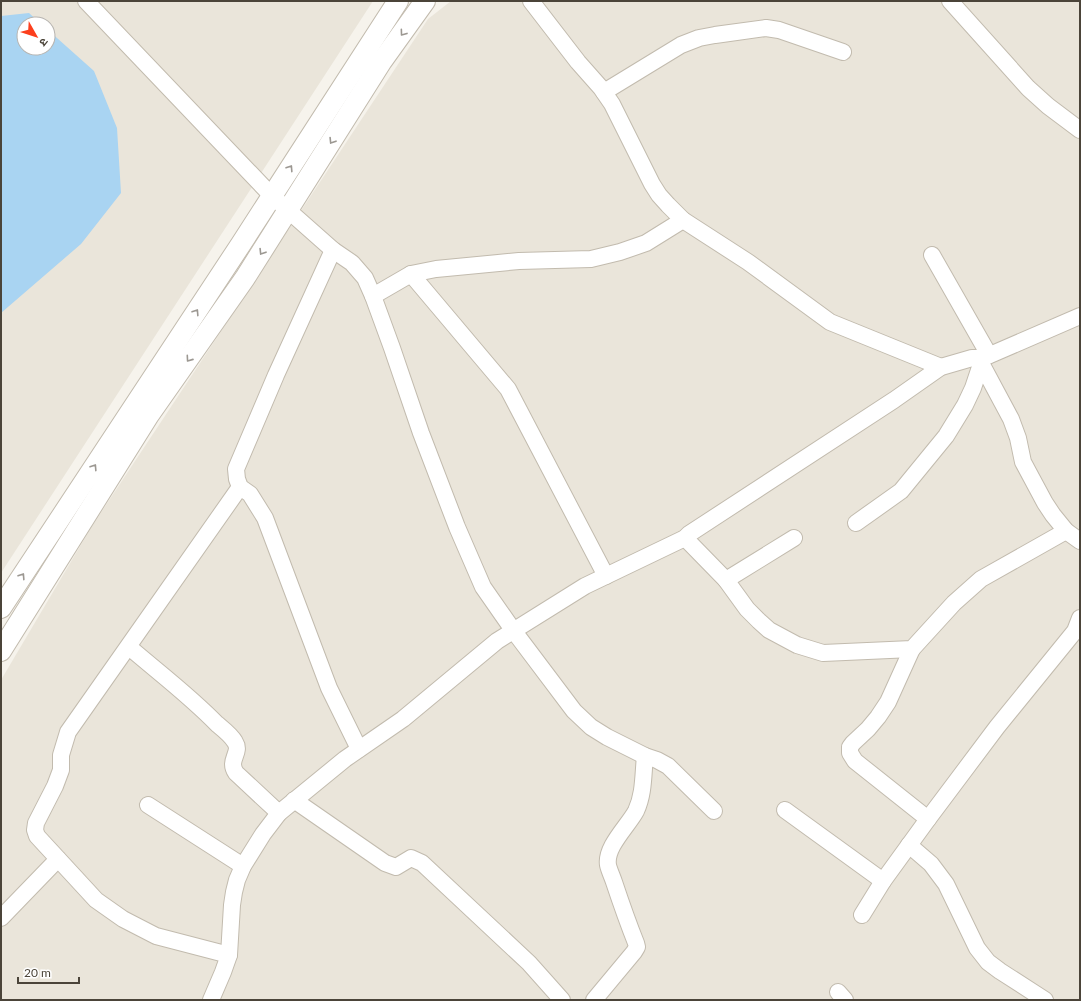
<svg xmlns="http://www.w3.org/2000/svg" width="1081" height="1001" viewBox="0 0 1081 1001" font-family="Lato,'Noto Sans Devanagari',sans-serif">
  <rect width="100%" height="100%" fill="#f6f3ec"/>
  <!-- residential -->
  <g fill="#eae5da" fill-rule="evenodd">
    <path d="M1,1H373L1,573ZM24,24H48V48H24Z"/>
    <polygon points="451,1 1080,1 1080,1000 1,1000 1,680 92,526 428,19"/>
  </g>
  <!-- water -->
  <polygon fill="#a9d4f2" points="29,13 41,24 24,24 24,48 48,48 48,30 94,71 117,128 121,193 81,244 1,313 1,16"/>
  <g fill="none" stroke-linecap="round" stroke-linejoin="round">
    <!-- minor casing -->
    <g stroke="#c2bbae" stroke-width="18">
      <g id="minor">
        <polyline points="86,1 272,196 333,250 352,263 365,278 373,296 392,348 421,433 457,527 483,587 513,630 574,711 591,727 607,737 645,756 657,760 668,766 714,811"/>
        <polyline points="531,1 578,62 601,88 612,104 652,184 659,195 668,205 683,220 748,262 830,322 941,367"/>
        <polyline points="950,1 1028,88 1048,106 1080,130"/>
        <polyline points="604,92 681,45 699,38 715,35 766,28 779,30 843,52"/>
        <polyline points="333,250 276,375 236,469 237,479 240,487 250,494 265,518 329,688 359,749"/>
        <polyline points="932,255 989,355"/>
        <polyline points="411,274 508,389 606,576"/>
        <polyline points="373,296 411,274 436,269 519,261 591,259 620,252 646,243 683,220"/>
        <polyline points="981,363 1011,419 1018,438 1023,462 1045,503 1053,515 1066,531 1080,541"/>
        <polyline points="856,523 901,491 946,436 965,405 973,388 983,358"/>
        <polyline points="685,538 726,580 747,609 759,621 769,630 797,645 823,653 912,649 954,603 981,579 1066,531"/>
        <polyline points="726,580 794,538"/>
        <path d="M129,647C158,672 190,696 217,724C223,729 231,735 235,742C242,753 227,760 236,773L279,813"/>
        <polyline points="912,649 888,702 878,717 868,729 853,743 850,747 850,753 855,761 928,819"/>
        <polyline points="294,800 385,863 396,867 411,858 422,863 529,963 562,1000"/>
        <polyline points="148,805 243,866"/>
        <polyline points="785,810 883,881"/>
        <polyline points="909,845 931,864 946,884 977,948 988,962 1000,971 1045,1000"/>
        <polyline points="862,915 883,881 928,819 997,727 1075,631 1080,618"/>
        <polyline points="1,918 58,859"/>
        <polyline points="229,955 156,936 123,919 96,900 37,836 35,830 36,823 55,786 61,770 61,755 68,732 240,487"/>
        <polyline points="838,992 845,1000"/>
        <polyline points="211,1000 223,972 229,955 232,905 234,892 237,880 243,866 263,834 279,813 345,759 403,719 497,641 585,586 685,538 689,534 894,400 941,367 972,358 983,358 1080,316"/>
        <path d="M594,1000L634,952L637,947L636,943C628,923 621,903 614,882C612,876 609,870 608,865C605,847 628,826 636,811C644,794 643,775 645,756"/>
      </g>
    </g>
    <!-- tertiary casing -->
    <g stroke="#c2bbae" stroke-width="22">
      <g id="tertiary">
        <polyline points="1,608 241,244 398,1"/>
        <polyline points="1,651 149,415 245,278 382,61 425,1"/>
      </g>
    </g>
    <!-- minor -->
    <use href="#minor" stroke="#fff" stroke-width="16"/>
    <!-- tertiary -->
    <use href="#tertiary" stroke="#fff" stroke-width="20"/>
  </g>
  <!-- one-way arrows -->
  <defs><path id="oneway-chevron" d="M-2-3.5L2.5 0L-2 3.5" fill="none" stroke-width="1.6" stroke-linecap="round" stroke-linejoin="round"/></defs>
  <g stroke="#9c9892">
    <use href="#oneway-chevron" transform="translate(403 33) rotate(126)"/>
    <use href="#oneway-chevron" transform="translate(332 141) rotate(122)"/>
    <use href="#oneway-chevron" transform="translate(290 168) rotate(-57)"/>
    <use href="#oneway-chevron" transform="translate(262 252) rotate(122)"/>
    <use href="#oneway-chevron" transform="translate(196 312) rotate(-57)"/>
    <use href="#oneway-chevron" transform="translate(189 359) rotate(125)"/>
    <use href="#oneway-chevron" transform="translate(94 467) rotate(-57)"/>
    <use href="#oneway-chevron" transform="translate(22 576) rotate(-57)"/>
  </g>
  <!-- border -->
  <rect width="1081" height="1001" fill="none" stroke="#4b4439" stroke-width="4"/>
  <!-- north arrow -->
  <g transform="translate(36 36) rotate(129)"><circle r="19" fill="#ffffff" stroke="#b7b4b0"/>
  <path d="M0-3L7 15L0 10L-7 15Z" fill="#fc3f1d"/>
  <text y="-6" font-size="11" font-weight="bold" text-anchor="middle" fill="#4b4439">उ</text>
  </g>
  <!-- scale -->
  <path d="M18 977v6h61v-6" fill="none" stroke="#4b4439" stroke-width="2"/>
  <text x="24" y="977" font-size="12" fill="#4b4439" stroke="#ffffff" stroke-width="3" paint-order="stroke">20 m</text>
</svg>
